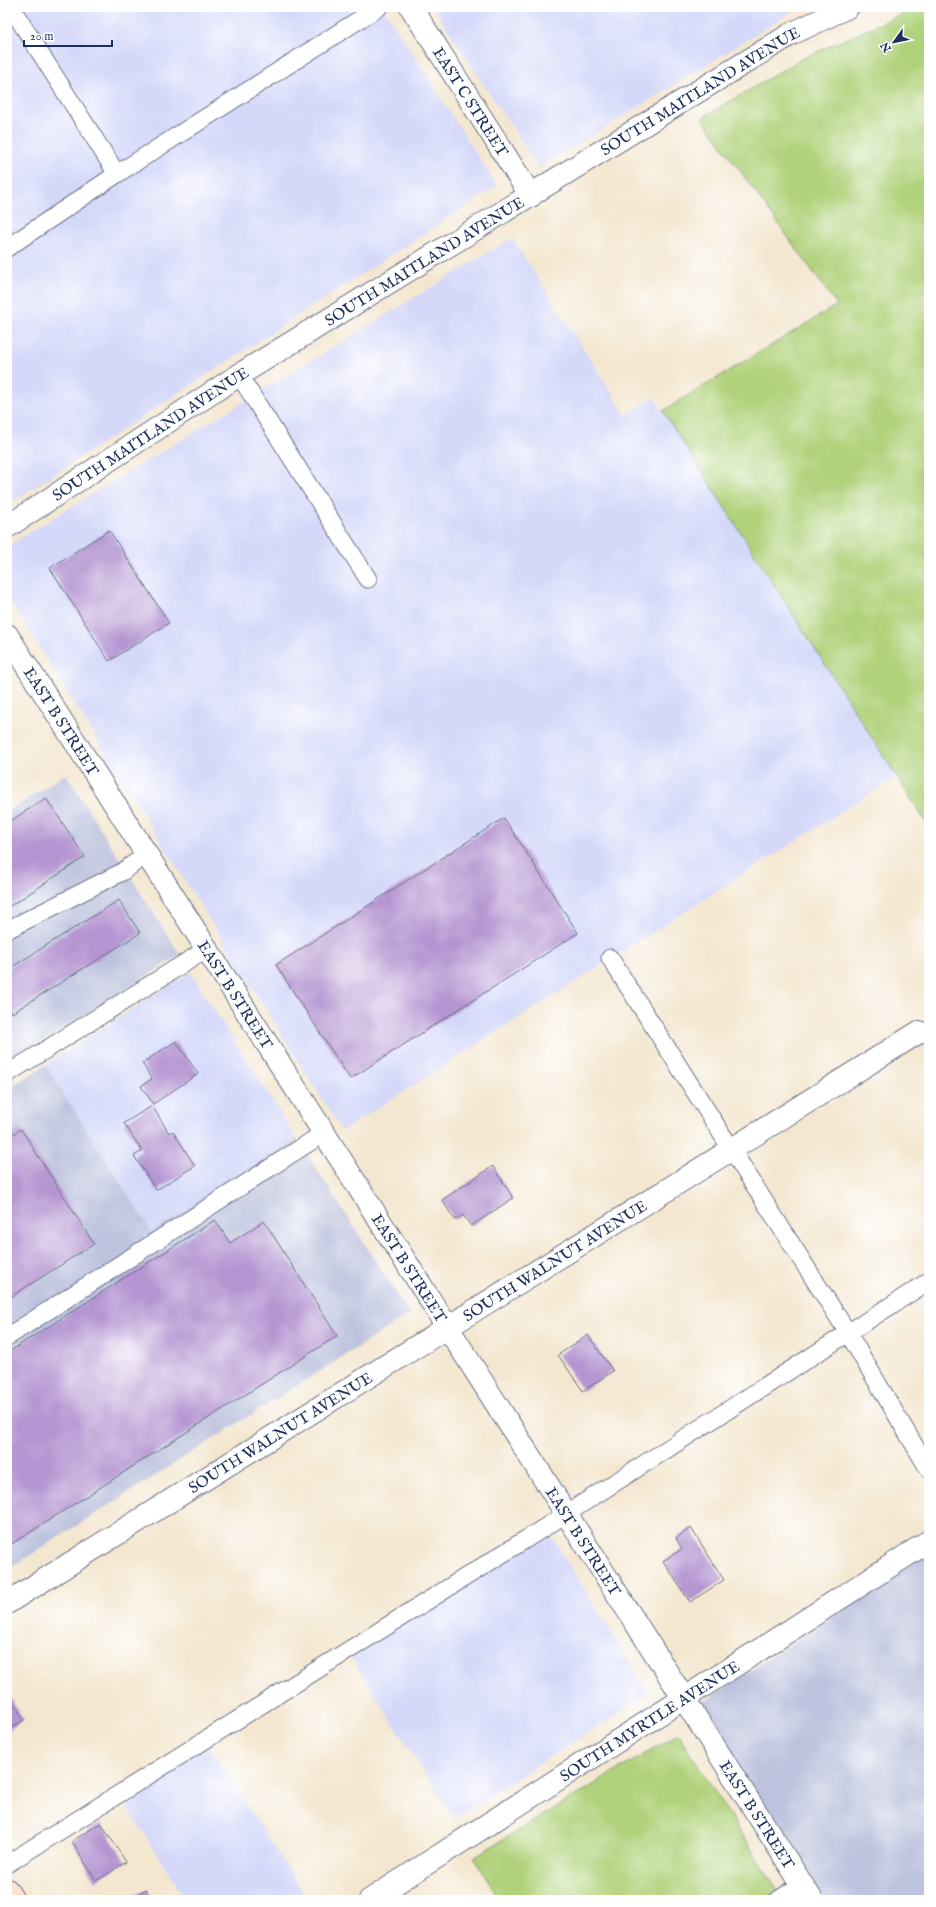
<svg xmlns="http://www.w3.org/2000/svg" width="936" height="1907" viewBox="0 0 936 1907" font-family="'IM FELL English',serif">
  <rect width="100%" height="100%" fill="#fff"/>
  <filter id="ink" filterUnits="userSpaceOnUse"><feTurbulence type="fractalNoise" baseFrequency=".025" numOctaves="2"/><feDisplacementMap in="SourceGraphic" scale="8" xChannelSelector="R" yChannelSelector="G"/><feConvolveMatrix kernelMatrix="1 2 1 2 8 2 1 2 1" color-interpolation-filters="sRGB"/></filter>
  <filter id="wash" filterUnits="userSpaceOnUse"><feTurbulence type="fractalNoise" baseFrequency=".012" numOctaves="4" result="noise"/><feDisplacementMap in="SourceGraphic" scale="16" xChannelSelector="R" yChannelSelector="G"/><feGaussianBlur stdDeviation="0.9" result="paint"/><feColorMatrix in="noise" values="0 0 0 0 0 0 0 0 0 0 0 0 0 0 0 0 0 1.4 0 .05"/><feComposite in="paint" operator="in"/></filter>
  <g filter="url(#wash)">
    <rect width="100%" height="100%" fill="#f4e7d0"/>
    <!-- built -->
    <g fill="#d4d8f9">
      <polygon points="7,7 383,7 497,186 7,505"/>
      <polygon points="433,7 800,7 539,168"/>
      <polygon points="512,238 626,415 654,397 897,776 342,1131 7,596 7,546"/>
      <polygon points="190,972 297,1139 152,1232 45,1065"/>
      <polygon points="545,1526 649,1693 454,1819 347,1651"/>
      <polygon points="206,1741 308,1900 186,1900 120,1796"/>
    </g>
    <!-- industrial -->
    <g fill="#bdc3de">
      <polygon points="66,774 180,955 7,1064 7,812"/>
      <polygon points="45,1065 152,1232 297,1139 410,1314 7,1570 7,1089"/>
      <polygon points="929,1552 929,1900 821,1900 700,1704"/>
    </g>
    <!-- green -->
    <g fill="#b0d27a" stroke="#66806c">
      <polygon points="918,7 929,7 929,827 663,411 837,305 702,118 803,58"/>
      <polygon points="678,1734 779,1892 766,1900 500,1900 474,1857"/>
    </g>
    <g id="blocks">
      <!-- building -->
      <g fill="#b595d2">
        <polygon points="109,530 169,623 109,661 50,568"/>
        <polygon points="46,798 85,857 7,908 7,823"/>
        <polygon points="504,818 578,933 350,1079 276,965"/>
        <polygon points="119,900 140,933 12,1013 7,1005 7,970"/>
        <polygon points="176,1041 198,1074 153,1104 141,1086 152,1079 142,1063"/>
        <polygon points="152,1106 169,1133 173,1131 195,1166 156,1190 134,1156 142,1151 124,1123"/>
        <polygon points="21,1129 94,1244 7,1299 7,1138"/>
        <polygon points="493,1166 513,1198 471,1226 463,1215 455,1220 442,1200"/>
        <polygon points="215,1220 230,1243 264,1221 337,1336 7,1547 7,1353"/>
        <polygon points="588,1335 613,1371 583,1391 558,1355"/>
        <polygon points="691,1528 724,1580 690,1602 663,1561 682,1549 676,1538"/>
        <polygon points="7,1693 24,1720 7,1731"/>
        <polygon points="101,1823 126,1862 96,1881 72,1841"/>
        <polygon points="146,1889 152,1900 126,1900"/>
      </g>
    </g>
  </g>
  <g filter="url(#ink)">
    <use href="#blocks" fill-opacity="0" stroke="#676f86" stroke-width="1"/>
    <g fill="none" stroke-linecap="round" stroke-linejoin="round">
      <!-- service casing -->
      <g stroke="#676f86" stroke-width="19">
        <g id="service">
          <polyline points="11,7 117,174"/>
          <polyline points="7,248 117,174 379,7"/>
          <polyline points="239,375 368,579"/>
          <polyline points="7,930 122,872 147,854"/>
          <polyline points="610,958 848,1333 929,1470"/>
          <polyline points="7,1074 207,949"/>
          <polyline points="7,1337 324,1133"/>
          <polyline points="7,1864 566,1514 929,1281"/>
          <polyline points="778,1900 802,1884"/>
        </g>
      </g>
      <!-- minor casing -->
      <g stroke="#676f86" stroke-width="24">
        <g id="minor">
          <path id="s1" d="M411,7L531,196"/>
          <path id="s2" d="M7,635L812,1900"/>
          <path id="s3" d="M7,1603L919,1032"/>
          <path id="s4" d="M370,1900L929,1541"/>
        </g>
      </g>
      <!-- tertiary casing -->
      <g stroke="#676f86" stroke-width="24">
        <g id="tertiary">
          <path id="s5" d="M7,527L239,375L791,34L848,7"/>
        </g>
      </g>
      <!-- secondary casing -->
      <g stroke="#676f86" stroke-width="24">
        <polyline id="secondary" points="7,1890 13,1900"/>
      </g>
      <!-- service -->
      <use href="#service" stroke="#fff" stroke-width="17"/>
      <!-- minor -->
      <use href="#minor" stroke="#fff" stroke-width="22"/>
      <!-- tertiary -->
      <use href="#tertiary" stroke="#fff" stroke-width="22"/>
      <!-- secondary -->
      <use href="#secondary" stroke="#fee3d2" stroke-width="22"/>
    </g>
  </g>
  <g text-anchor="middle" stroke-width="3" stroke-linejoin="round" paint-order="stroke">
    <!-- street labels -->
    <g font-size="16" fill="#1b2f5e" stroke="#fff">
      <text dy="6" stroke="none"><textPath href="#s5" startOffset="819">SOUTH MAITLAND AVENUE</textPath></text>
      <text dy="6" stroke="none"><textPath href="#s1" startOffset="112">EAST C STREET</textPath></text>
      <text dy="6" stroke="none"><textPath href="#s5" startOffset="495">SOUTH MAITLAND AVENUE</textPath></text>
      <text dy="6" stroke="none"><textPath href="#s5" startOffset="171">SOUTH MAITLAND AVENUE</textPath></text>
      <text dy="6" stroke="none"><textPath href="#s2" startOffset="102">EAST B STREET</textPath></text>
      <text dy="6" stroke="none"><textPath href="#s2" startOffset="426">EAST B STREET</textPath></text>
      <text dy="6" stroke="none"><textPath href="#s3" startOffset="646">SOUTH WALNUT AVENUE</textPath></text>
      <text dy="6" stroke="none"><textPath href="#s2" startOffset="750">EAST B STREET</textPath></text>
      <text dy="6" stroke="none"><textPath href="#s3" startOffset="322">SOUTH WALNUT AVENUE</textPath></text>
      <text dy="6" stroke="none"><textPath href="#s2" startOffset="1074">EAST B STREET</textPath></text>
      <text dy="6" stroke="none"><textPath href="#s4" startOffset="332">SOUTH MYRTLE AVENUE</textPath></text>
      <text dy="6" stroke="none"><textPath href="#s2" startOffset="1398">EAST B STREET</textPath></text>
    </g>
  </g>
  <!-- margin -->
  <rect width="936" height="1907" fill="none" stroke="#fff" stroke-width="24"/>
  <!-- north arrow -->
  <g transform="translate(894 42) rotate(237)" stroke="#ffffff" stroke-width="3" paint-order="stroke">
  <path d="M0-3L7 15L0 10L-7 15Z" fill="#1b2f5e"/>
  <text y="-6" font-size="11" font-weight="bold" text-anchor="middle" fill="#1b2f5e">N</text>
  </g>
  <!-- scale -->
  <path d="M24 40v6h88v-6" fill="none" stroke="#1b2f5e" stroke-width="2"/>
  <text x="30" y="40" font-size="12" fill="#1b2f5e" stroke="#ffffff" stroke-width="3" paint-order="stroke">20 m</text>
</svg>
